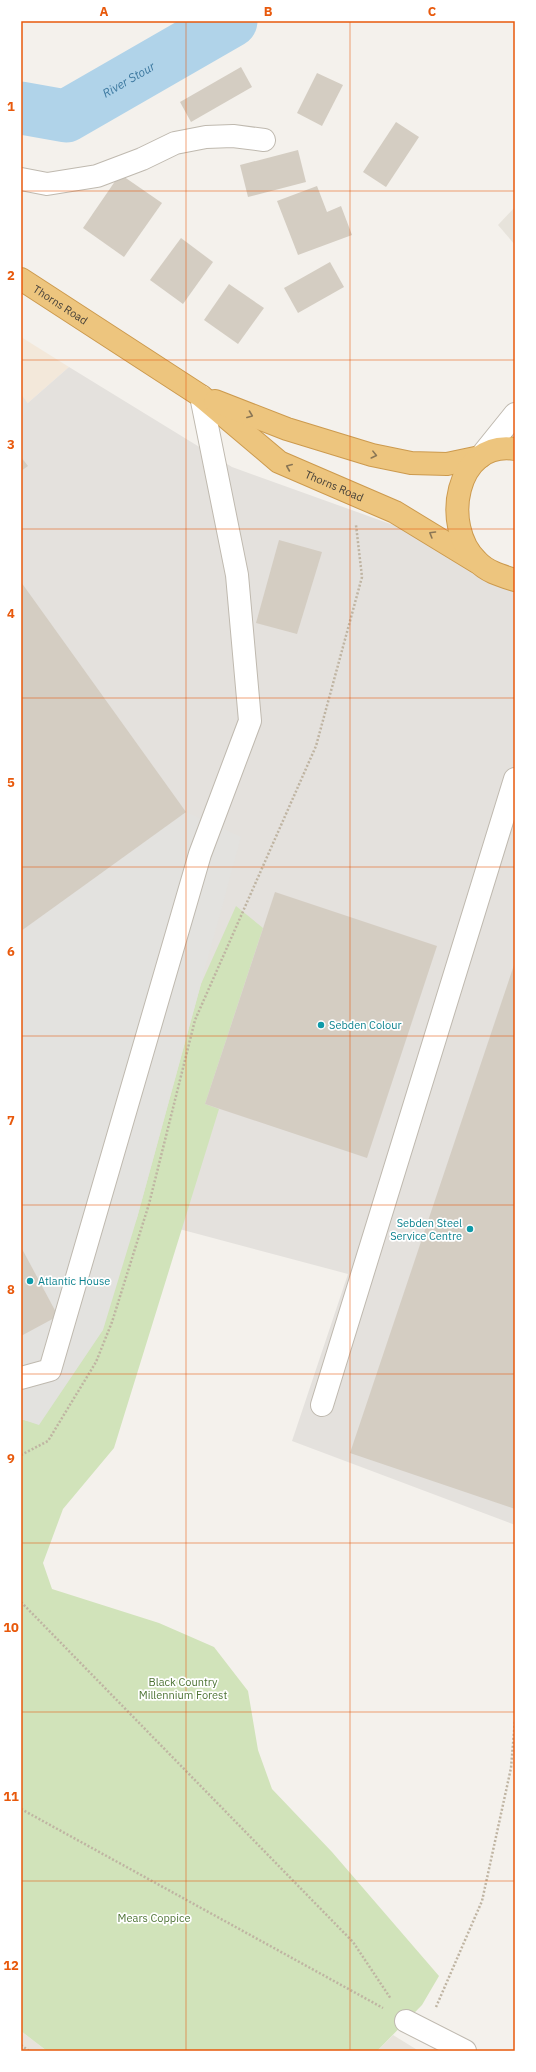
<svg xmlns="http://www.w3.org/2000/svg" width="536" height="2072" viewBox="0 0 536 2072" font-family="'IBM Plex Sans',sans-serif">
  <rect width="100%" height="100%" fill="#f4f1ec"/>
  <!-- residential -->
  <g fill="#e7e3db">
    <polygon points="515,207 515,245 498,225"/>
    <polygon points="21,2031 47,2051 21,2051"/>
    <polygon points="393,2035 419,2051 377,2051"/>
  </g>
  <!-- commercial -->
  <polygon fill="#f3e8da" points="21,337 69,367 21,409"/>
  <!-- industrial -->
  <polygon fill="#e4e1dd" points="69,367 232,467 421,535 515,588 515,1525 292,1441 348,1274 138,1218 21,1419 21,409"/>
  <!-- green -->
  <polygon fill="#d1e3ba" points="236,906 263,928 205,1104 219,1109 114,1448 63,1509 43,1563 52,1589 159,1623 214,1647 248,1691 258,1750 272,1789 332,1852 439,1976 422,2005 377,2051 47,2051 21,2031 21,1419 39,1424 137,1218 201,984"/>
  <!-- parking -->
  <g fill="#e3e2df">
    <polygon points="21,394 31,408 21,417"/>
    <polygon points="186,812 241,837 137,1218 103,1330 39,1425 21,1419 21,1336 58,1316 21,1247 21,931"/>
  </g>
  <g fill="none" stroke-linecap="round" stroke-linejoin="round">
    <!-- river -->
    <path stroke="#b0d3e9" stroke-width="53" id="s1" d="M21,108L66,116L231,21"/>
  </g>
  <!-- building -->
  <g fill="#d4cdc2">
    <polygon points="241,67 252,87 191,122 180,102"/>
    <polygon points="317,73 343,85 322,126 297,113"/>
    <polygon points="396,122 419,137 386,187 363,172"/>
    <polygon points="298,150 306,182 248,197 240,165"/>
    <polygon points="120,174 162,203 124,257 83,228"/>
    <polygon points="317,186 327,212 341,206 352,235 298,255 277,201"/>
    <polygon points="181,238 213,262 183,304 150,280"/>
    <polygon points="330,262 344,287 298,313 284,288"/>
    <polygon points="229,284 264,308 238,344 204,320"/>
    <polygon points="21,457 28,466 21,471"/>
    <polygon points="279,540 322,552 297,634 256,623"/>
    <polygon points="21,582 186,812 21,931"/>
    <polygon points="275,892 437,946 367,1158 205,1104"/>
    <polygon points="515,962 515,1509 350,1453"/>
    <polygon points="21,1247 58,1316 21,1336"/>
  </g>
  <g fill="none" stroke-linecap="round" stroke-linejoin="round">
    <!-- minor casing -->
    <g stroke="#bfb9af" stroke-width="24">
      <g id="minor">
        <polyline points="21,179 47,184 97,176 142,159 175,143 206,137 233,136 264,140"/>
        <polyline points="482,455 515,414"/>
        <polyline points="21,1378 50,1370 200,854 250,721 237,575 201,396"/>
        <polyline points="322,1405 515,779"/>
        <polyline points="406,2021 465,2051"/>
      </g>
    </g>
    <!-- highway casing -->
    <g stroke="#cc9a4e" stroke-width="24">
      <g id="highway">
        <path id="s2" d="M21,279L201,396L279,462L395,512L477,562"/>
        <polyline points="215,401 287,429 372,455 411,463 447,464 480,457"/>
        <path d="M515,449C455,440 441,527 477,561C487,572 502,576 515,580"/>
      </g>
    </g>
    <!-- path -->
    <g stroke="#bfb4a2" stroke-width="2.5" stroke-dasharray="2 2" stroke-linecap="butt">
      <polyline points="21,1455 48,1441 96,1362 112,1322 149,1204 195,1020 316,746 362,577 356,525"/>
      <polyline points="21,1602 353,1942 391,1999"/>
      <polyline points="21,1809 383,2008"/>
      <polyline points="436,2007 482,1901 511,1768 515,1720"/>
      <polyline points="21,2045 29,2051"/>
    </g>
    <!-- minor -->
    <use href="#minor" stroke="#fff" stroke-width="22"/>
    <!-- highway -->
    <use href="#highway" stroke="#edc57e" stroke-width="22"/>
  </g>
  <!-- one-way arrows -->
  <defs><path id="oneway-chevron" d="M-2-3.5L2.5 0L-2 3.5" fill="none" stroke-width="1.6" stroke-linecap="round" stroke-linejoin="round"/></defs>
  <g stroke="#8a7655">
    <use href="#oneway-chevron" transform="translate(250 415) rotate(21)"/>
    <use href="#oneway-chevron" transform="translate(374 455) rotate(14)"/>
    <use href="#oneway-chevron" transform="translate(289 467) rotate(-157)"/>
    <use href="#oneway-chevron" transform="translate(432 534) rotate(-149)"/>
  </g>
  <!-- grid -->
  <path fill="none" stroke="#e8590c" stroke-width="1" stroke-opacity="0.55" d="M186,21V2051M350,21V2051M21,191H515M21,360H515M21,529H515M21,698H515M21,867H515M21,1036H515M21,1205H515M21,1374H515M21,1543H515M21,1712H515M21,1881H515"/>
  <!-- markers -->
  <g fill="#0f9aa8" stroke="#fff" stroke-width="1.5">
    <circle cx="321" cy="1025" r="4"/>
    <circle cx="470" cy="1229" r="4"/>
    <circle cx="30" cy="1281" r="4"/>
  </g>
  <g text-anchor="middle" stroke-width="3.5" stroke-linejoin="round" paint-order="stroke">
    <!-- street labels -->
    <g font-size="11" fill="#48423a" stroke="#fff">
      <text dy="4" stroke="none"><textPath href="#s2" startOffset="47">Thorns Road</textPath></text>
      <text dy="4" stroke="none"><textPath href="#s2" startOffset="377">Thorns Road</textPath></text>
    </g>
    <!-- culture labels -->
    <g font-size="11" fill="#0d838f" stroke="#fff" text-anchor="start">
      <text x="329" y="1029">Sebden Colour</text>
      <text x="462" y="1227" text-anchor="end">Sebden Steel<tspan x="462" dy="13">Service Centre</tspan></text>
      <text x="38" y="1285">Atlantic House</text>
    </g>
    <!-- park labels -->
    <g font-size="11" fill="#4d7334" stroke="#fff">
      <text x="183" y="1686">Black Country<tspan x="183" dy="13">Millennium Forest</tspan></text>
      <text x="154" y="1922">Mears Coppice</text>
    </g>
    <!-- water labels -->
    <g font-size="12" font-style="italic" fill="#3d79a0" stroke="#fff">
      <text dy="4" stroke="none"><textPath href="#s1" startOffset="118">River Stour</textPath></text>
    </g>
  </g>
  <!-- border -->
  <rect width="536" height="2072" fill="none" stroke="#ffffff" stroke-width="44"/>
  <rect x="22" y="22" width="492" height="2028" fill="none" stroke="#e8590c" stroke-width="1.5"/>
  <g font-size="13" text-anchor="middle" font-weight="bold" fill="#e8590c">
    <text x="104" y="16">A</text>
    <text x="268" y="16">B</text>
    <text x="432" y="16">C</text>
    <text x="11" y="111">1</text>
    <text x="11" y="280">2</text>
    <text x="11" y="449">3</text>
    <text x="11" y="618">4</text>
    <text x="11" y="787">5</text>
    <text x="11" y="956">6</text>
    <text x="11" y="1125">7</text>
    <text x="11" y="1294">8</text>
    <text x="11" y="1463">9</text>
    <text x="11" y="1632">10</text>
    <text x="11" y="1801">11</text>
    <text x="11" y="1970">12</text>
  </g>
</svg>
